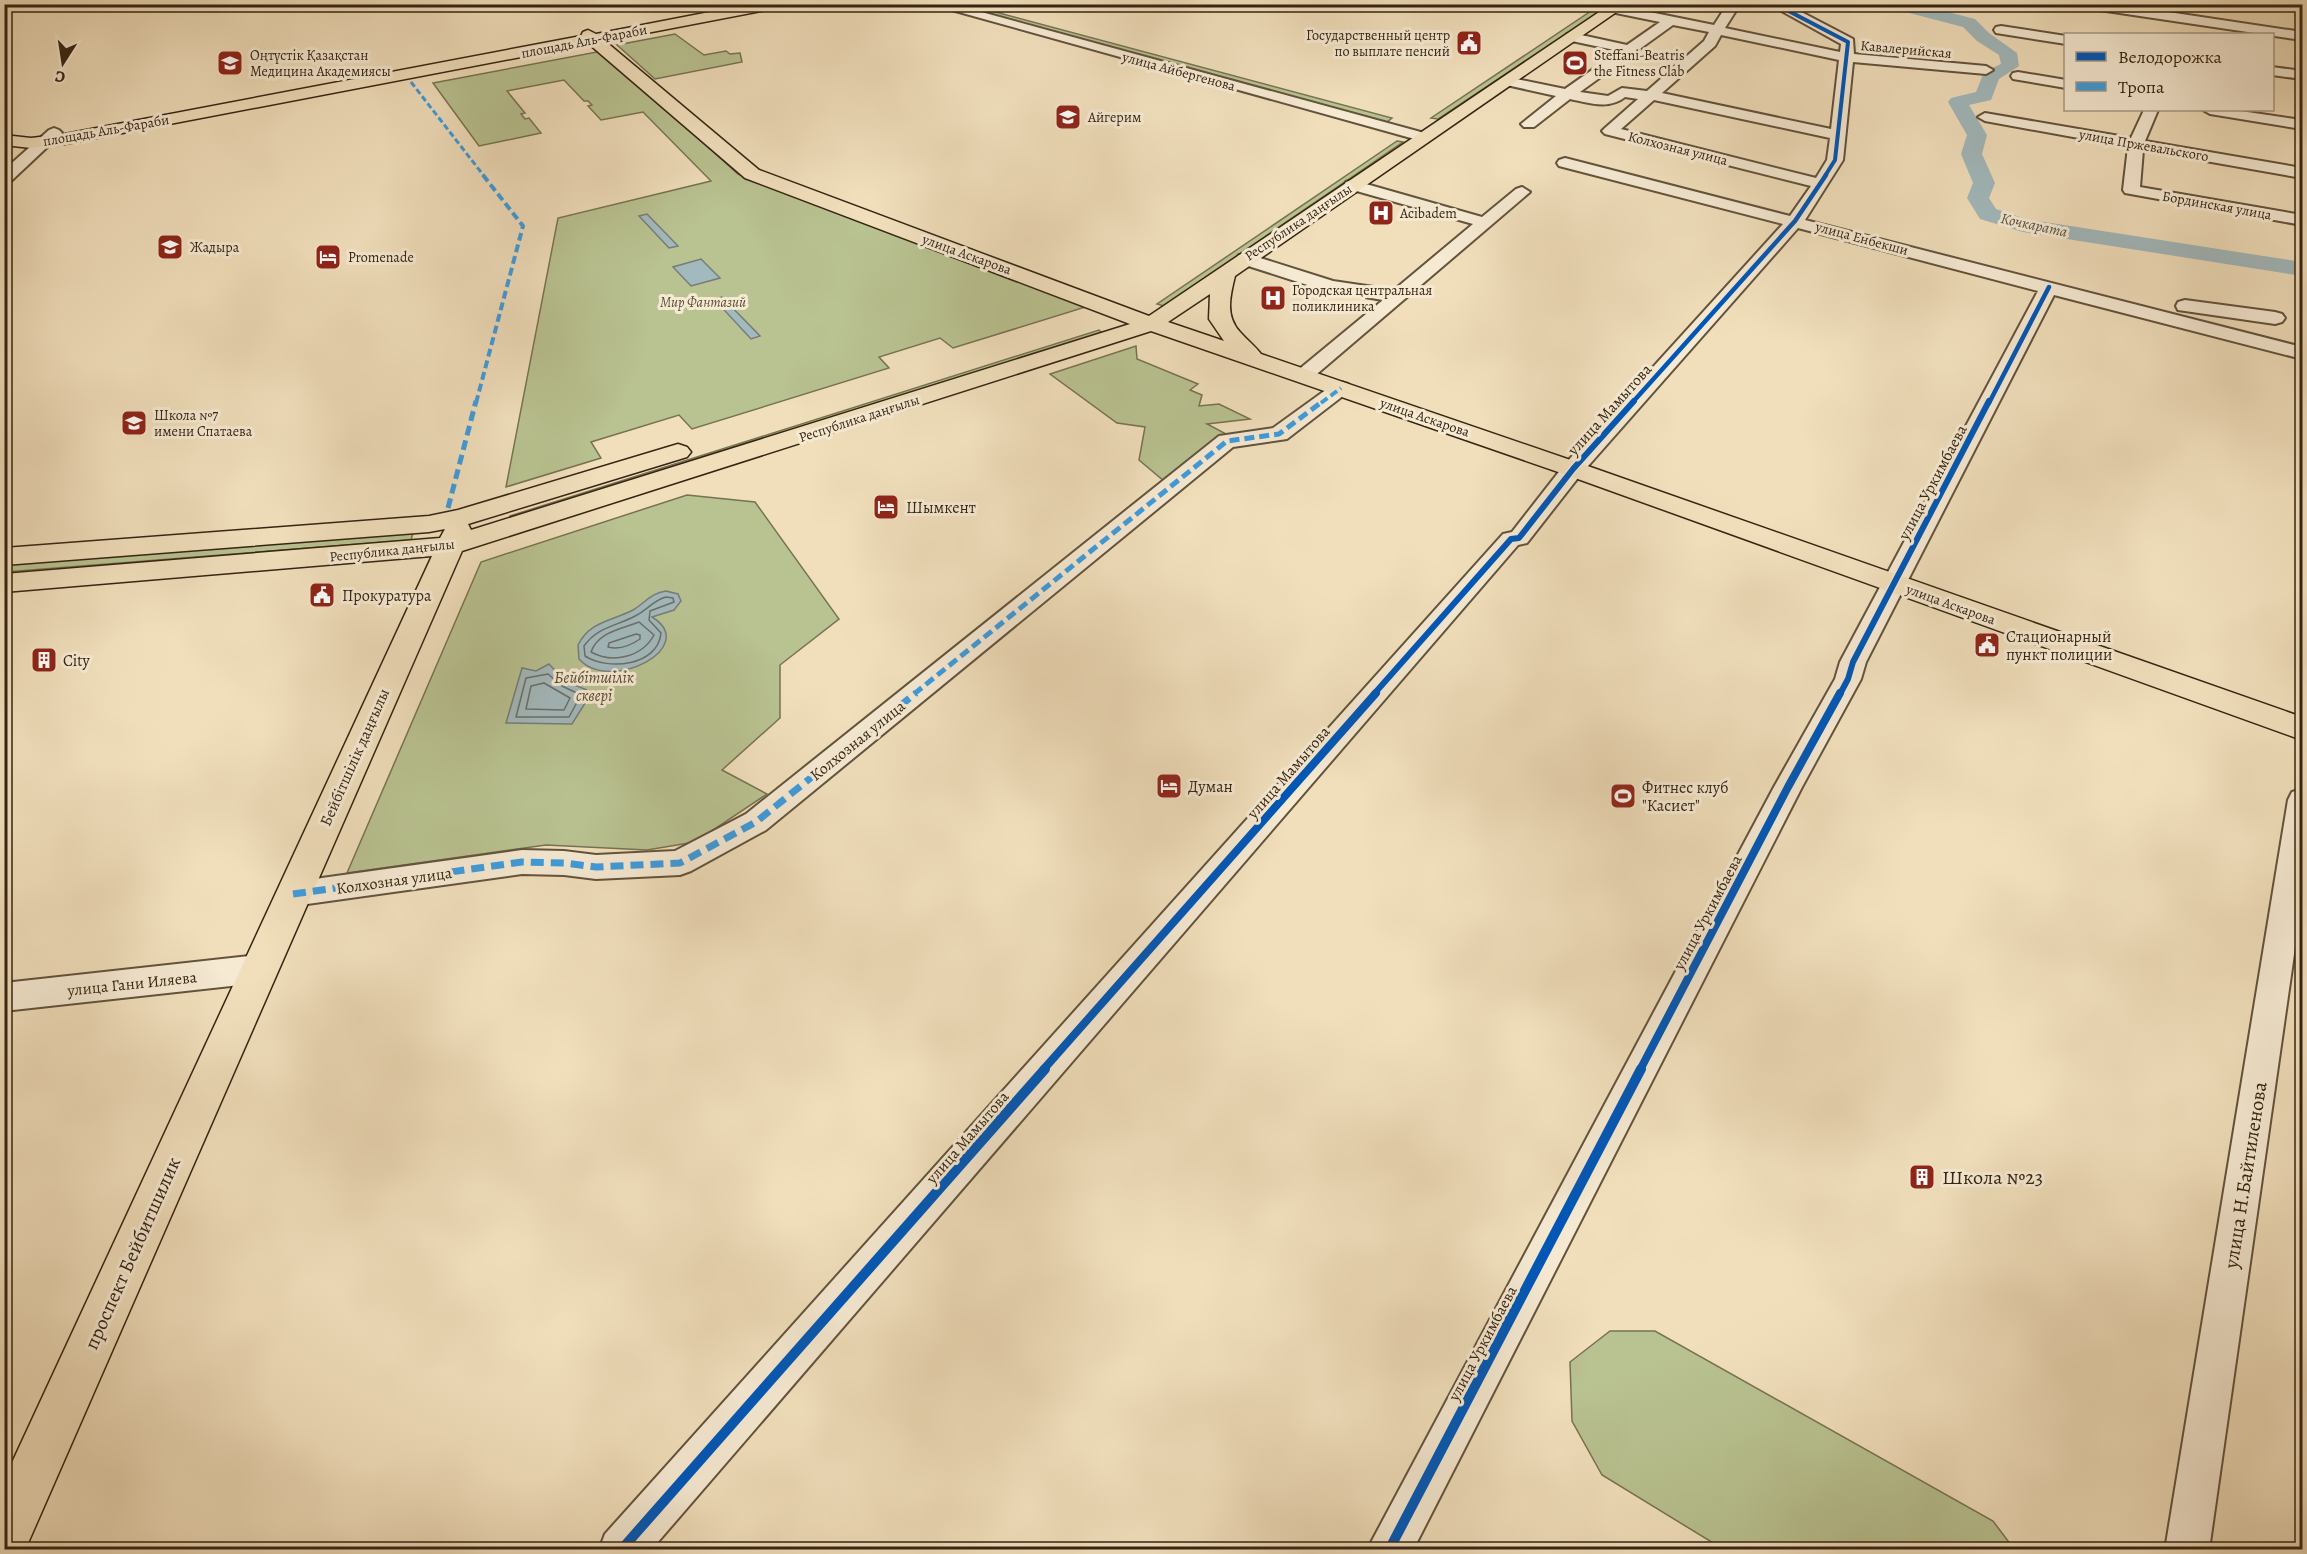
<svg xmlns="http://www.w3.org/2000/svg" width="2307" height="1554" viewBox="0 0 2307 1554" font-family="Alegreya,serif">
  <rect width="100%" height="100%" fill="#f1dfbc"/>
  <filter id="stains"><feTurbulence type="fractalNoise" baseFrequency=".00333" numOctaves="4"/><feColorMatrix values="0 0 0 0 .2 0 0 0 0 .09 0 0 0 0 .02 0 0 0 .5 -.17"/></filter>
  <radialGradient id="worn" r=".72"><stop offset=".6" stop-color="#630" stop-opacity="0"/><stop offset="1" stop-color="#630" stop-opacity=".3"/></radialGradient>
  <!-- green -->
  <g fill="#b9c291" stroke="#767352" stroke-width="1.5">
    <polygon points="948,5 969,5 1392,118 1387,122"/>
    <polygon points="1600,5 1609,5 1438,119 1431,118"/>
    <polygon points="675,34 704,55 726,51 730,54 740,53 742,62 655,79 617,45"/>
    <polygon points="602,51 738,174 1092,305 953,348 940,338 879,357 889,368 692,429 679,415 591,442 601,458 506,487 558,218 711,181 643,112 601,120 588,106 592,105 588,101 584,101 564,80 507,91 525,113 521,114 525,119 529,118 541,133 479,146 433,83"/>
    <polygon points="1397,141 1403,142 1164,306 1157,304"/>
    <polygon points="1099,330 1103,334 513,521 510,516"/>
    <polygon points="1136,346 1137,359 1198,384 1190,390 1202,395 1199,406 1219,404 1250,419 1207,424 1230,436 1164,481 1139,460 1145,427 1117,423 1050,374"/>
    <polygon points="687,495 755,502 839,619 780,665 780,718 722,770 767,794 695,842 647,850 546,845 347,873 481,562"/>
    <polygon points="413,533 411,540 5,572 5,565"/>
    <polygon points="1610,1331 1655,1331 1993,1521 2014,1549 1723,1549 1602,1475 1572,1421 1570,1362"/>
  </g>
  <!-- water -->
  <g fill="#a2b9bd" stroke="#767d79" stroke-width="1.5">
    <polygon points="647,214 678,246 669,248 639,216"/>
    <polygon points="701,259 720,278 691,286 673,267"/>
    <polygon points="722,297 760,336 751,339 714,299"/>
    <path d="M666,591L678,594L681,601L674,610L652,617C701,647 610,694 579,659L578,645C590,621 612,621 633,610C645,603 651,593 666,591Z"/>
    <polygon points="549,664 565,681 592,692 572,724 506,723 522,668 536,671"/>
  </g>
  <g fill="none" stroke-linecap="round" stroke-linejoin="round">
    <!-- shore -->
    <g stroke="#6b6e68" stroke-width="1.5">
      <path d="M666,597L673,598L674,602L650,611L649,620L661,633C658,666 608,671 585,656L584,646C598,626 618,626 637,615C648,609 654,600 666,597Z"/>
      <path d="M639,622L654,635C642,657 613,664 591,652C598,632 621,629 639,622Z"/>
      <path d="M636,634L640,635V639C630,646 620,650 608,647L609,643Z"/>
      <polygon points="548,674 562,686 581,695 569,717 516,717 526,678"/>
      <polygon points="544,683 570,698 564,710 526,709 531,686"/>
    </g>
    <!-- river -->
    <polygon fill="#a2b9bd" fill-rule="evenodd" points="1888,4 1917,4 1975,19 1989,33 2017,53 2019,66 1999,79 1991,100 1969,105 1987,135 1982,154 1995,183 1989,198 1996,209 2026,219 2302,262 2302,276 2023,232 1980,219 1967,198 1973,183 1961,154 1967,135 1948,102 1951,98 1976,92 1984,72 2001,64 1999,55 1977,41 1963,27 1890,8"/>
    <!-- minor casing -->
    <g stroke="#63533c" stroke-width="4">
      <g id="minor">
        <polygon points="91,4 84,9 78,5 78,4"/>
        <polygon points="930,4 952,4 1428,134 1431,137 1428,140 1418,140"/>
        <path d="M1697,4L1735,6L1737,9L1725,28L1840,52L1841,44L1769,4H1786L1853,39L1854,54L1986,66L1993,70L1986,74L1853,62L1843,160L1805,220L2302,347V359L2054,295L1866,662L1861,679L1802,787L1413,1550H1367L1774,787L1835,679L1840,662L2038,291L1798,228L1581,474L1527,543L1518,545L651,1550H599L605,1534L1503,534L1512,532L1565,464L1783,224L1559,166L1557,163L1559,160L1565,158L1790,216L1811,186L1605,134L1602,131L1605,128L1638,99L1625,97C1609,110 1589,103 1570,99L1534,127H1524L1521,124L1556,96L1502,84L1500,81L1502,78L1507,77L1565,89L1619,51L1567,40L1565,37L1567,34L1572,33L1627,45L1660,22L1611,12L1609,9L1611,6L1615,5L1714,25L1723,11ZM1673,25L1709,32L1704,41L1647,91L1622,88L1608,96L1580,92ZM1721,35L1839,60L1831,129L1662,93L1715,46ZM1654,100L1830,138L1827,160L1816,178L1621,129Z"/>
        <polygon points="2080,4 2115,4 2302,32 2302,40 2086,8"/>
        <polygon points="2001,26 2066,36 2066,44 1996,33 1994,30 1996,27"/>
        <polygon points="2272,67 2302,71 2302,79 2272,75"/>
        <polygon points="2018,72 2066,80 2066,88 2013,79 2011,76 2013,73"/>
        <polygon points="2144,110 2158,110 2145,141 2302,168 2302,178 2143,150 2140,187 2302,215 2302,225 2125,193 2123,190 2128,147 1985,121 1978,117 1985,113 2131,138"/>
        <polygon points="2203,110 2234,110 2302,120 2302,129 2210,114"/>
        <polygon points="54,128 59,130 62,133 59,136 10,182 4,184 4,170 49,130"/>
        <polygon points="1352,180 1482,217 1516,189 1522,187 1530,192 1311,379 1297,379 1294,375 1297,371 1383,300 1323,290 1239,263 1236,259 1239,255 1251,255 1333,281 1394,290 1473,224 1346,188 1344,185 1346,182"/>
        <polygon points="2185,300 2275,312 2282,314 2285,318 2282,322 2275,324 2178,310 2176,306 2178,302"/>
        <polygon points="1341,382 1348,384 1351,388 1348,392 1287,439 1233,447 766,830 691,871 680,875 596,879 564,875 522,874 293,906 282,903 278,894 282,885 293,882 522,850 564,851 596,855 675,851 746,814 1219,436 1273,428 1334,384"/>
        <polygon points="2302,789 2302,898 2209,1550 2165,1550 2288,800 2292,792"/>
        <polygon points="259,955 270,959 275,969 270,979 259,983 4,1011 4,983"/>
      </g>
    </g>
    <!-- major casing -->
    <g stroke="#342412" stroke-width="3">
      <path id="major" d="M751,4H784L777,8L605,41L759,170L1149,316L1611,4H1628L1235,276C1230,296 1225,316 1240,332C1247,340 1255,346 1261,354L1582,464L2302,717V740L1564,474L1151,331L462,551L25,1550H4V1480L432,556L4,592V574L440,538L445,529L429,532L4,565V548L429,516L458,510L678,444L687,447L691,452L687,457L468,524L471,530L1130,324L745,178L589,44L65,144L31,148L4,145V135L31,138L65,134L581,36L583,32L588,30L596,34ZM1210,294L1209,319L1224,341L1168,322Z"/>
    </g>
    <!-- minor -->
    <use href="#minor" fill="#f6ead3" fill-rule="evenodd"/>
    <!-- major -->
    <use href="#major" fill="#f1dfbc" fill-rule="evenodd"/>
    <!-- quiet-far3 -->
    <polyline stroke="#3e9cde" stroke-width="3" stroke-dasharray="6 3" stroke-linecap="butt" points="411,82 484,176"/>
    <!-- quiet-far2 -->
    <g stroke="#3e9cde" stroke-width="4" stroke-dasharray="8 4" stroke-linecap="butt">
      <polyline points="476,403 523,226 483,175"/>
      <polyline points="1321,403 1341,388"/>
    </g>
    <!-- quiet-far1 -->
    <g stroke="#3e9cde" stroke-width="5" stroke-dasharray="10 5" stroke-linecap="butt">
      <polyline points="448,508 476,401"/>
      <polyline points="914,694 1227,441 1279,434 1323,401"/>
    </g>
    <!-- quiet -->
    <polyline stroke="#3e9cde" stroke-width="7" stroke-dasharray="13 7" stroke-linecap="butt" points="293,894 522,862 564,863 596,867 680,863 756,822 916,693"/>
    <!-- cycleway-far4 casing -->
    <g stroke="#f6ead3" stroke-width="5">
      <polyline id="cycleway-far4" points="1775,4 1848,42 1835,160 1825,176"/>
    </g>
    <!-- cycleway-far3 casing -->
    <g stroke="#f6ead3" stroke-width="7">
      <g id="cycleway-far3">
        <polyline points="1632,403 1795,221 1826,175"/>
        <polyline points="1989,403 2049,287"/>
      </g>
    </g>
    <!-- cycleway-far2 casing -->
    <g stroke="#f6ead3" stroke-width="9">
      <g id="cycleway-far2">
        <polyline points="1374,694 1511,539 1519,538 1573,469 1634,401"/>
        <polyline points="1840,694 1848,679 1853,662 1989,401"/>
      </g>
    </g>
    <!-- cycleway-far1 casing -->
    <g stroke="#f6ead3" stroke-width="12">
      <g id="cycleway-far1">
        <polyline points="1043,1070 1376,693"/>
        <polyline points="1640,1070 1788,787 1840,693"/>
      </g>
    </g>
    <!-- cycleway casing -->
    <g stroke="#f6ead3" stroke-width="14">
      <g id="cycleway">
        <polyline points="621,1550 1045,1069"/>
        <polyline points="1389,1550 1641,1069"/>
      </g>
    </g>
    <!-- cycleway-far4 -->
    <use href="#cycleway-far4" stroke="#0057b8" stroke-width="4"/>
    <!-- cycleway-far3 -->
    <use href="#cycleway-far3" stroke="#0057b8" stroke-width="4.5"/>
    <!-- cycleway-far2 -->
    <use href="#cycleway-far2" stroke="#0057b8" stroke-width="6"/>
    <!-- cycleway-far1 -->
    <use href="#cycleway-far1" stroke="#0057b8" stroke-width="8"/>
    <!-- cycleway -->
    <use href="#cycleway" stroke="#0057b8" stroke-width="10"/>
  </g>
  <!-- icons -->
  <defs>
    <g id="civic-square" transform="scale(1.35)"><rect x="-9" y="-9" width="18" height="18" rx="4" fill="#8f2418" stroke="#f6ead3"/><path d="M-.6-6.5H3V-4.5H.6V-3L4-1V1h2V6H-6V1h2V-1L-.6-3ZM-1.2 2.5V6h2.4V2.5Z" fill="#fff"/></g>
    <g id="university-square" transform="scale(1.35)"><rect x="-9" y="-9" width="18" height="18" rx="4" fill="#8f2418" stroke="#f6ead3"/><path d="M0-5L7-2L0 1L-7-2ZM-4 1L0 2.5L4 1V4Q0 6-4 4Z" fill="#fff"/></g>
    <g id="stadium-square" transform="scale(1.35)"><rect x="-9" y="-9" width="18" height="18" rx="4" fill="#8f2418" stroke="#f6ead3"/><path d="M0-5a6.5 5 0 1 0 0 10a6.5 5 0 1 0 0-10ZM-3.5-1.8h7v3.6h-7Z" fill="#fff"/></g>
    <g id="school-square" transform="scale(1.35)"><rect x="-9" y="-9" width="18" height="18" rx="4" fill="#8f2418" stroke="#f6ead3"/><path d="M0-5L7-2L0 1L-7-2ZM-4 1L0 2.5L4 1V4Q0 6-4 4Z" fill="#fff"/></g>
    <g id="hospital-square" transform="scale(1.35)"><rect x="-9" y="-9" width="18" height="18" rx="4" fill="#8f2418" stroke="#f6ead3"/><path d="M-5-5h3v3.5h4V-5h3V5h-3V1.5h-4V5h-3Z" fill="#fff"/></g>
    <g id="hotel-square" transform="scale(1.35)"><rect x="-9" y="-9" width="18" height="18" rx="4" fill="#8f2418" stroke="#f6ead3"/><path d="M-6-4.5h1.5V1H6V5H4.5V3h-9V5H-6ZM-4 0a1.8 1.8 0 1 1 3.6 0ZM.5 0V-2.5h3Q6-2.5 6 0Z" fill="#fff"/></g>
    <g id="building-square" transform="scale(1.35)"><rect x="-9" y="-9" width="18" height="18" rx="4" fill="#8f2418" stroke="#f6ead3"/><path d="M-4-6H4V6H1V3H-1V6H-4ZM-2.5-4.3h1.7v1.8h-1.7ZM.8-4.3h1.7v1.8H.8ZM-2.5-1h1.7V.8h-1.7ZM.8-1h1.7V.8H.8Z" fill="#fff"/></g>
  </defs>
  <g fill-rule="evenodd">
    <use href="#civic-square" x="1469" y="43"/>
    <use href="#university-square" x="230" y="63"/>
    <use href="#stadium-square" x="1575" y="63"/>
    <use href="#school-square" x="1068" y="117"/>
    <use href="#hospital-square" x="1381" y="213"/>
    <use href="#school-square" x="170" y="247"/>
    <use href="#hotel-square" x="328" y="257"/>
    <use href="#hospital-square" x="1273" y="298"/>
    <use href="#school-square" x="134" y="423"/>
    <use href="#hotel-square" x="886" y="507"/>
    <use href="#civic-square" x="322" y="595"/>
    <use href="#civic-square" x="1987" y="645"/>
    <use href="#building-square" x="44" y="660"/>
    <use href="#hotel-square" x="1169" y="786"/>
    <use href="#stadium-square" x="1623" y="796"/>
    <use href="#building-square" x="1922" y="1177"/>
  </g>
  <g text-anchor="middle" stroke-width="6" stroke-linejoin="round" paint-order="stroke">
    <!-- far-poi labels -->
    <g font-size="14" fill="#342412" stroke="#f6ead3" text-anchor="start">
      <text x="1450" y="40" text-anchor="end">Государственный центр<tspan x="1450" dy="16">по выплате пенсий</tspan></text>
      <text x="250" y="60">Оңтүстік Қазақстан<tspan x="250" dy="16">Медицина Академиясы</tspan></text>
      <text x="1594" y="60">Steffani-Beatris<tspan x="1594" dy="16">the Fitness Clab</tspan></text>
      <text x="1088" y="122">Айгерим</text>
      <text x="1400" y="218">Acibadem</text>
      <text x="190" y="252">Жадыра</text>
      <text x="348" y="262">Promenade</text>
      <text x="1292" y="295">Городская центральная<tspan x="1292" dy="16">поликлиника</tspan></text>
      <text x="154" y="420">Школа №7<tspan x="154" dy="16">имени Спатаева</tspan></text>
    </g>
    <!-- far-street labels -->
    <g font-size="14" fill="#342412" stroke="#f6ead3">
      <text transform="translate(584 41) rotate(-11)" y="5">площадь Аль-Фараби</text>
      <text transform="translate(1906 49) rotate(5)" y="5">Кавалерийская</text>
      <text transform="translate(1179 71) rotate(15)" y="5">улица Айбергенова</text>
      <text transform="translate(106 130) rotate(-10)" y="5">площадь Аль-Фараби</text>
      <text transform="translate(2144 145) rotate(10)" y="5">улица Пржевальского</text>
      <text transform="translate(1678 148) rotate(14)" y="5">Колхозная улица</text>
      <text transform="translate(2217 205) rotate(10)" y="5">Бординская улица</text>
      <text transform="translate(1298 222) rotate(-34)" y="5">Республика даңғылы</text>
      <text transform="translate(1862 238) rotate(15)" y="5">улица Енбекши</text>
      <text transform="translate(967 254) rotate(20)" y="5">улица Аскарова</text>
      <text transform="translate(1425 417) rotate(19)" y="5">улица Аскарова</text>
      <text transform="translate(859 418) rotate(-18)" y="5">Республика даңғылы</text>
      <text transform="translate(392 550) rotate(-6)" y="5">Республика даңғылы</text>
      <text transform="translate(1951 604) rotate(20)" y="5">улица Аскарова</text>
    </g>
    <!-- far-park labels -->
    <g font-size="14" font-style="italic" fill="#554c32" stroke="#f6ead3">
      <text x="703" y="307">Мир Фантазий</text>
    </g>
    <!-- far-water labels -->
    <g font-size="15" font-style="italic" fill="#555145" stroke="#f6ead3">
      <text transform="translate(2034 225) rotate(12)" y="5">Кочкарата</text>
    </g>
    <!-- street labels -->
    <g font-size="16" fill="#342412" stroke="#f6ead3">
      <text transform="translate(1609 409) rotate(-48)" y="6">улица Мамытова</text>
      <text transform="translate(1932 482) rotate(-62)" y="6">улица Уркимбаева</text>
      <text transform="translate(857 740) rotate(-39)" y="6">Колхозная улица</text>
      <text transform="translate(354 757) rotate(-66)" y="6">Бейбітшілік даңғылы</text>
      <text transform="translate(1288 772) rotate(-49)" y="6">улица Мамытова</text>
      <text transform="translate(394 880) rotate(-8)" y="6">Колхозная улица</text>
      <text transform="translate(1707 912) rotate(-62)" y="6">улица Уркимбаева</text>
      <text transform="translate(132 983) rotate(-6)" y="6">улица Гани Иляева</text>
      <text transform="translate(967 1137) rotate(-49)" y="6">улица Мамытова</text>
      <text transform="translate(1482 1343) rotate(-62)" y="6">улица Уркимбаева</text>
    </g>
    <!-- poi labels -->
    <g font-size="16" fill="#342412" stroke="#f6ead3" text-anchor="start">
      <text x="906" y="513">Шымкент</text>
      <text x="342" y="601">Прокуратура</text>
      <text x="2006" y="642">Стационарный<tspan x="2006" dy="18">пункт полиции</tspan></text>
      <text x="63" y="666">City</text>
      <text x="1188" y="792">Думан</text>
      <text x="1642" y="793">Фитнес клуб<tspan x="1642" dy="18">"Касиет"</tspan></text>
    </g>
    <!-- park labels -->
    <g font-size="16" font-style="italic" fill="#554c32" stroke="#f6ead3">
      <text x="594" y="683">Бейбітшілік<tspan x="594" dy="18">сквері</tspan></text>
    </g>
    <!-- near-street labels -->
    <g font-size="20" fill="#342412" stroke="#f6ead3">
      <text transform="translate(2245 1175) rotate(-81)" y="7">улица Н.Байтиленова</text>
      <text transform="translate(132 1253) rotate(-66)" y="7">проспект Бейбитшилик</text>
    </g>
    <!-- near-poi labels -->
    <g font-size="20" fill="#342412" stroke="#f6ead3" text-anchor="start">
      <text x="1942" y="1184">Школа №23</text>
    </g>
  </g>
  <!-- margin -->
  <rect width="2307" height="1554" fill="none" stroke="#f1dfbc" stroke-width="24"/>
  <rect x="6" y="6" width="2295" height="1542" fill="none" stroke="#342412" stroke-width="3"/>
  <rect x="12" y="12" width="2283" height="1530" fill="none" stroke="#342412" stroke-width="1.5"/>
  <!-- legend -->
  <rect x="2064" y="33" width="210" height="78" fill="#f6ead3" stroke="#a89b86" stroke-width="1.5"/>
  <rect x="2076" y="52" width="30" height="9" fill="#0057b8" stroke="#a89b86" stroke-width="1.5"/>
  <text x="2118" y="63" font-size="18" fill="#342412">Велодорожка</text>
  <rect x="2076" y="82" width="30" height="9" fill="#3e9cde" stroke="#a89b86" stroke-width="1.5"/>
  <text x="2118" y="93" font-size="18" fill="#342412">Тропа</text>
  <!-- north arrow -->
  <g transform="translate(63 63) rotate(192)" stroke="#f6ead3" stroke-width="4.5" paint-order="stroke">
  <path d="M0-4.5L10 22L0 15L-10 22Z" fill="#342412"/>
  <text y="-9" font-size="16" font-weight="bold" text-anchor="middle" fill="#342412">С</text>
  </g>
  <rect width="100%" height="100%" filter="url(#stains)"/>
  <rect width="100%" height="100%" fill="url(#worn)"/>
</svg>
